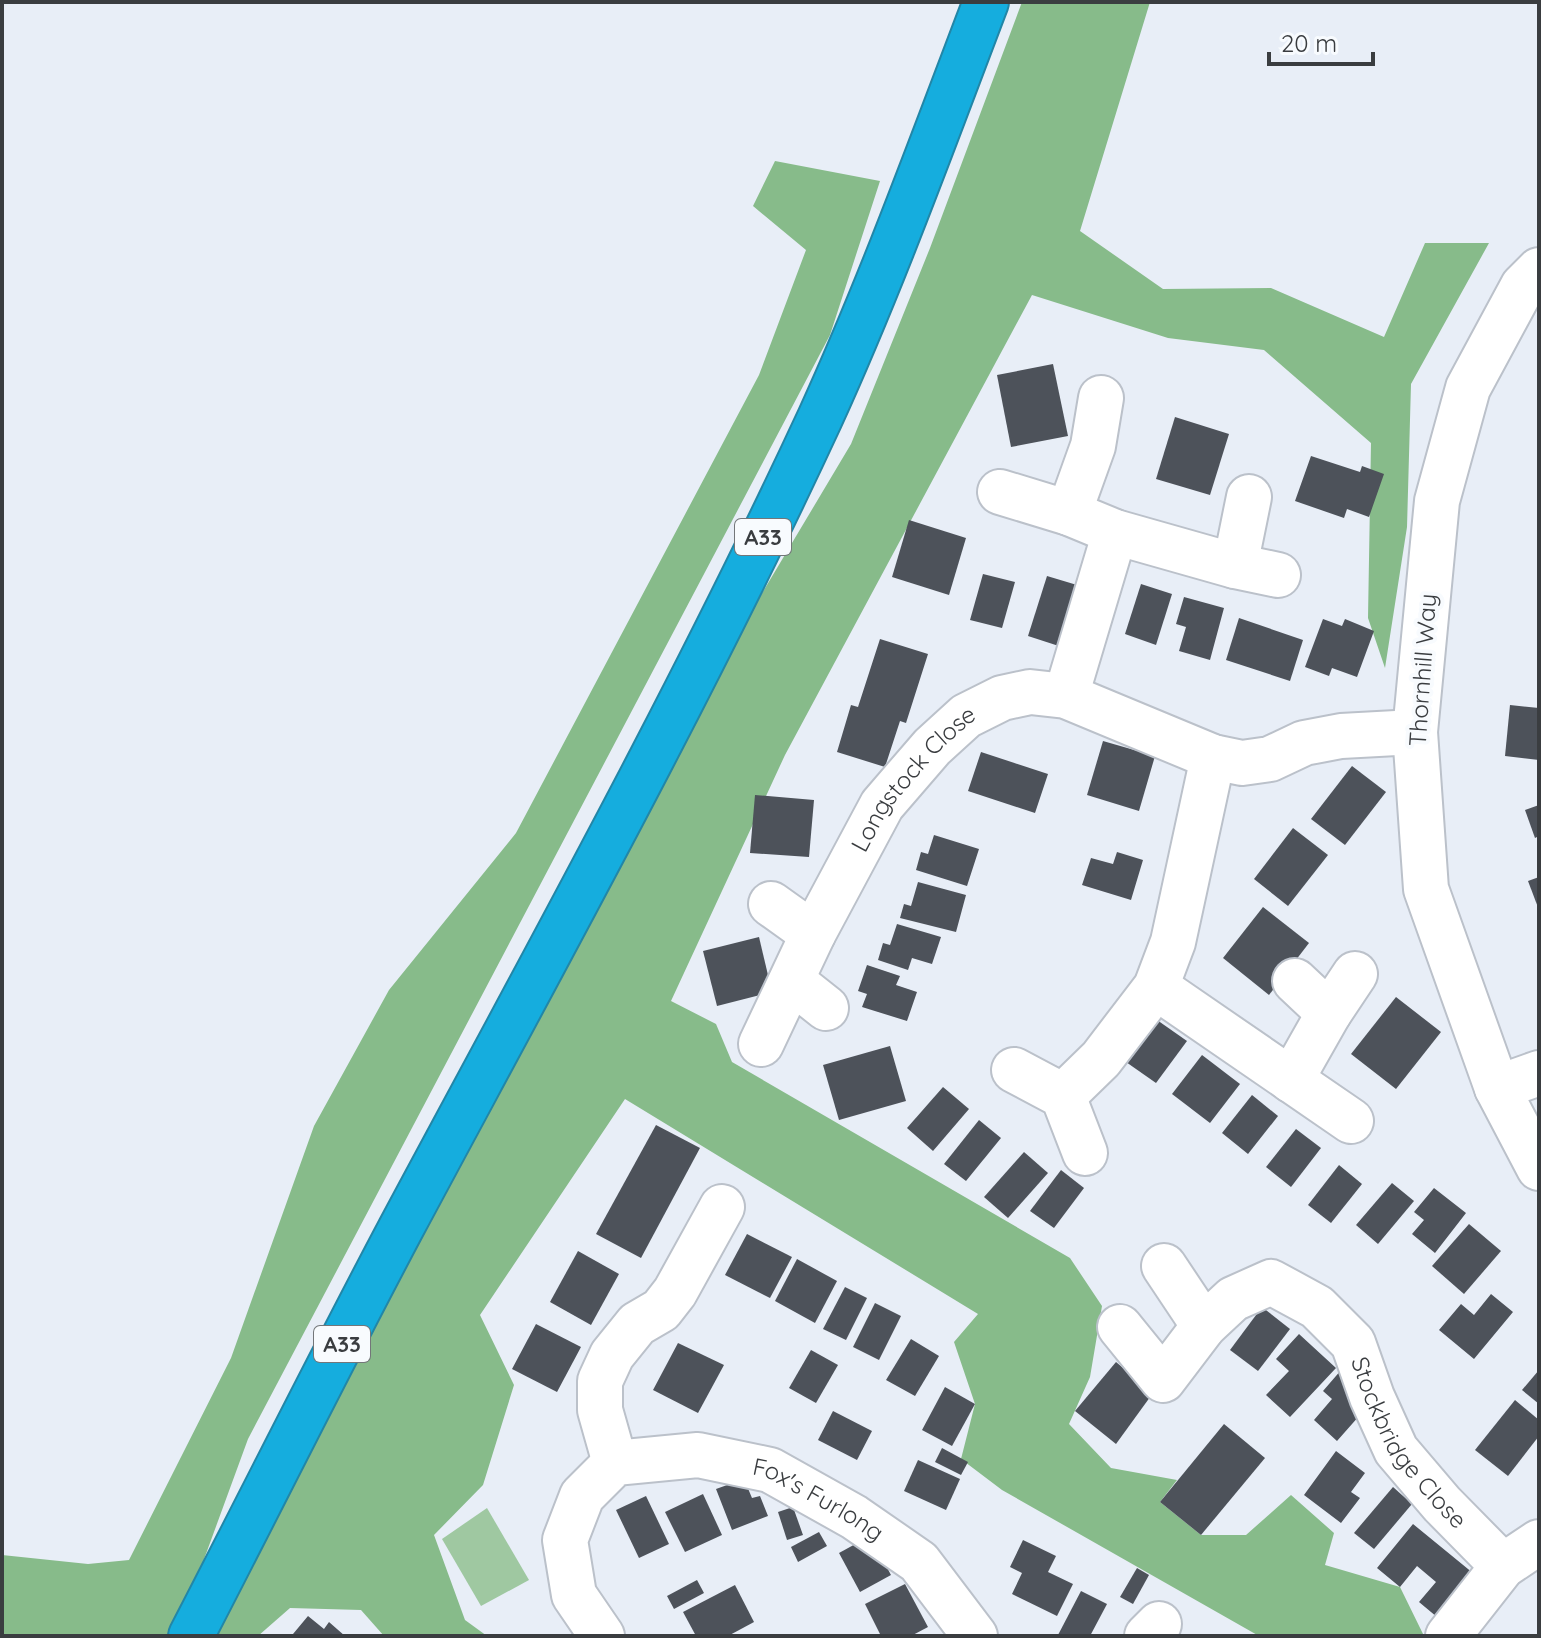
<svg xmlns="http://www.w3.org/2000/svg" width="1541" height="1638" viewBox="0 0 1541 1638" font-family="Quicksand,sans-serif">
  <rect width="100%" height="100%" fill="#e8eef7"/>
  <!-- green -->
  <polygon fill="#9fc8a1" points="487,1508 529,1580 481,1606 442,1539"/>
  <!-- forest -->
  <g fill="#87bb8a">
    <polygon points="1022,2 1150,2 1080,231 1163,289 1271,288 1384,337 1425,243 1489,243 1411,384 1407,527 1385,668 1368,618 1371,443 1264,350 1168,338 1032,295 785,755 671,1001 716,1024 732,1062 1070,1258 1102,1306 1090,1377 1069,1424 1111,1468 1177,1480 1160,1502 1201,1535 1246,1535 1291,1495 1334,1533 1325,1565 1400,1587 1424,1636 1259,1636 1002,1490 961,1459 975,1404 954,1342 978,1314 625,1099 480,1315 514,1385 483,1485 434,1535 465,1620 487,1636 384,1636 361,1610 290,1608 258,1636 212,1636 736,637 851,444 930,248"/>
    <polygon points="775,161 880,181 830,335 248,1439 188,1603 169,1636 2,1636 2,1555 88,1564 129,1560 231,1358 314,1126 389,990 516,833 759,375 806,250 753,206"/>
  </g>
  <!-- building -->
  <g fill="#4d525a">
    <polygon points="1053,364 1068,436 1011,447 997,375"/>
    <polygon points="1175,417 1229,434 1210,495 1156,479"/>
    <polygon points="1311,456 1360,472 1362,466 1384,474 1369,517 1347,509 1344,518 1295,501"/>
    <polygon points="909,520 966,538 949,595 892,577"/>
    <polygon points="983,574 1015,582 1002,628 970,620"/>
    <polygon points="1047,576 1087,588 1068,649 1028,636"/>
    <polygon points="1141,584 1172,594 1156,645 1125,634"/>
    <polygon points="1184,597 1224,608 1210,660 1179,651 1186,627 1176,624"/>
    <polygon points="1239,618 1303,640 1290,681 1226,660"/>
    <polygon points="1323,619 1342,626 1345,619 1374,631 1357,677 1332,668 1329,676 1305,667"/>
    <polygon points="880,639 928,654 906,723 900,721 885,767 837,752 851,705 858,707"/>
    <polygon points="1510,705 1539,708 1539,760 1505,756"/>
    <polygon points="1103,741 1155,756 1139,811 1087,795"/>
    <polygon points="981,752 1048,774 1035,813 968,791"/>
    <polygon points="1352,766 1386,792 1345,845 1311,819"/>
    <polygon points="755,795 814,800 809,857 750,853"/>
    <polygon points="1539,805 1539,836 1535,838 1525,810"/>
    <polygon points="1293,828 1328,855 1288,906 1254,879"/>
    <polygon points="934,835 979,849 967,886 916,870 921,852 928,854"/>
    <polygon points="1117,852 1143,860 1131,900 1082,885 1091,858 1113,864"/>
    <polygon points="1539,877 1539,910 1528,881"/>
    <polygon points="918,882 966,895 956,932 900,918 904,904 911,906"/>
    <polygon points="1263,907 1309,943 1269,995 1223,958"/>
    <polygon points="897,924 941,937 932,964 912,958 908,970 878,960 883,943 890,945"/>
    <polygon points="759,937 772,992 717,1006 703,951"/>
    <polygon points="867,965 900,976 896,985 917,992 907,1021 862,1007 867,994 858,991"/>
    <polygon points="1396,997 1441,1032 1396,1089 1351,1054"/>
    <polygon points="1157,1020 1187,1041 1156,1083 1126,1062"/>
    <polygon points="890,1046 906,1101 839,1120 823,1065"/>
    <polygon points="1202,1055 1240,1084 1210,1123 1172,1094"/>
    <polygon points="943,1087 969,1109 933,1151 907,1128"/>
    <polygon points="1252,1095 1278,1116 1248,1154 1222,1133"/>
    <polygon points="979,1120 1001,1138 966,1181 944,1164"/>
    <polygon points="656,1125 700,1148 641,1258 596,1234"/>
    <polygon points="1296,1129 1321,1148 1291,1187 1266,1167"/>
    <polygon points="1024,1152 1048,1173 1008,1218 984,1197"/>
    <polygon points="1339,1165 1362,1184 1331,1223 1308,1205"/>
    <polygon points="1061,1170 1084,1188 1054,1228 1030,1211"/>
    <polygon points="1392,1183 1414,1201 1378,1244 1356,1225"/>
    <polygon points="1434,1188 1466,1213 1435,1253 1412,1234 1424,1220 1414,1212"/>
    <polygon points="1469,1224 1501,1251 1464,1294 1432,1266"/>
    <polygon points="747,1234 792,1257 770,1298 725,1275"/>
    <polygon points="578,1251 619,1274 591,1325 550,1302"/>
    <polygon points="797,1259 837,1281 815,1323 775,1301"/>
    <polygon points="845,1287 867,1298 846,1340 823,1329"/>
    <polygon points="1491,1294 1513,1312 1474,1359 1439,1330 1461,1304 1474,1315"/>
    <polygon points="875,1303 901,1316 879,1360 853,1347"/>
    <polygon points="1262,1307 1290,1329 1258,1371 1230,1350"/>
    <polygon points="536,1324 581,1347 557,1392 512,1369"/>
    <polygon points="1299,1334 1336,1368 1290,1417 1266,1395 1289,1371 1276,1359"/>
    <polygon points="911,1339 939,1356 915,1396 886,1380"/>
    <polygon points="678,1343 724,1365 698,1413 653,1390"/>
    <polygon points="811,1350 838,1365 816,1403 789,1388"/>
    <polygon points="1116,1362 1153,1393 1116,1444 1075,1411"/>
    <polygon points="1342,1369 1375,1398 1337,1441 1314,1420 1332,1399 1323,1391"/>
    <polygon points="1539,1370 1539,1404 1522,1390"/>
    <polygon points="945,1387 975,1404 952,1446 922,1430"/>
    <polygon points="1515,1400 1539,1420 1539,1436 1508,1476 1475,1450"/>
    <polygon points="833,1411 872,1431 857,1460 818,1440"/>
    <polygon points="1224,1424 1265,1458 1201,1535 1160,1502"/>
    <polygon points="942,1448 968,1462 961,1475 935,1462"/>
    <polygon points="1336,1451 1365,1473 1351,1492 1360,1498 1341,1523 1304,1495"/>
    <polygon points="918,1460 960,1479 946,1510 904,1491"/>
    <polygon points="744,1479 752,1498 760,1496 768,1516 732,1530 716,1489"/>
    <polygon points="1393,1487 1412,1504 1374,1549 1354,1533"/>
    <polygon points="703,1494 722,1535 685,1552 665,1512"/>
    <polygon points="646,1496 669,1544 639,1558 616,1510"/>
    <polygon points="793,1507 803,1535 787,1540 778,1512"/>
    <polygon points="1413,1524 1479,1578 1443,1622 1419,1602 1436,1582 1417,1566 1400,1587 1377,1568"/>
    <polygon points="819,1532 827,1546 798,1562 791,1547"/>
    <polygon points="870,1536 891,1575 860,1592 839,1553"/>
    <polygon points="1023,1540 1056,1556 1048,1572 1073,1584 1057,1616 1012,1594 1022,1573 1010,1567"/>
    <polygon points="1137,1568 1149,1575 1133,1604 1120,1597"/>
    <polygon points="697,1580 704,1593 674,1609 667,1596"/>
    <polygon points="905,1584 928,1627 911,1636 881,1636 865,1604"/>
    <polygon points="735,1585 754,1622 728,1636 696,1636 683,1612"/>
    <polygon points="1081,1591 1107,1604 1090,1636 1060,1636 1058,1635"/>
    <polygon points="308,1616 324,1629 329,1622 345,1636 295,1636 293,1634"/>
  </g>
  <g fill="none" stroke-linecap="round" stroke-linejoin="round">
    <!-- minor casing -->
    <g stroke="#bbc1ca" stroke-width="48">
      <g id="minor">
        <polyline points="1539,270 1523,286 1468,388 1437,501 1415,732 1426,889 1497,1088 1539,1168"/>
        <polyline points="1000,492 1069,513 1115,532 1235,566 1278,575"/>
        <polyline points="1069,513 1093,446 1101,398"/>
        <polyline points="1235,566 1249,497"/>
        <polyline points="1066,696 1115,532"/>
        <polyline points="771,904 813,934"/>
        <polyline points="792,981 826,1008"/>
        <polyline points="1295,981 1329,1013"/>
        <polyline points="1156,987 1351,1121"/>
        <path id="s1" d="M761,1044L813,934L882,805L932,747L966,716L1002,698L1030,692L1066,696L1213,757L1242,763L1270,759L1304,743L1341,736L1415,732"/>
        <polyline points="1014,1070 1063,1096 1085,1153"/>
        <polyline points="1291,1080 1329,1013 1355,974"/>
        <polyline points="1497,1088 1539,1073"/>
        <polyline points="1063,1096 1101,1059 1156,987 1173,942 1213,757"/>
        <polyline points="1164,1266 1204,1326"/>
        <path id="s2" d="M1120,1327L1163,1380L1204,1326L1233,1299L1271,1282L1317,1307L1353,1343L1372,1397L1396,1450L1442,1504L1503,1566"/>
        <polyline points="615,1463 600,1410 600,1381 612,1355 637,1324 661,1310 675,1292 722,1207"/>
        <path id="s3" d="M602,1636L574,1595L565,1540L582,1496L615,1463L698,1455L770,1470L854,1517L919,1562L975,1636"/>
        <polyline points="1147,1636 1159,1624"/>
        <polyline points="1448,1636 1503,1566 1539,1542"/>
      </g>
    </g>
    <!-- highway casing -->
    <g stroke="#2286a7" stroke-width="48">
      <path id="highway" d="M191,1636C261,1501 329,1364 400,1230C544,961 692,694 820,418C882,282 933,141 986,2"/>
    </g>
    <!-- minor -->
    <use href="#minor" stroke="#fff" stroke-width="44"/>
    <!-- highway -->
    <use href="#highway" stroke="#15adde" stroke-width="44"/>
  </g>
  <g text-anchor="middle" stroke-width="8" stroke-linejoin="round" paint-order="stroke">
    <!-- shield labels -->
    <g fill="#f8fbfe" stroke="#737679" stroke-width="2">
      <rect x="735" y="519" width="56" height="36" rx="6"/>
      <rect x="314" y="1326" width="56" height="36" rx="6"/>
    </g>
    <g font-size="22" font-weight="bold" fill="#3a3d40">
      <text x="763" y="545">A33</text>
      <text x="342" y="1352">A33</text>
    </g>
    <!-- street labels -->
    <g font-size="24" fill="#3a3d40" stroke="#f8fbfe">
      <text transform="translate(1423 670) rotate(-86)" y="8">Thornhill Way</text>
      <text dy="8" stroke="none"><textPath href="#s1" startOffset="308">Longstock Close</textPath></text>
      <text dy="8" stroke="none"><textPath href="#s2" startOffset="436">Stockbridge Close</textPath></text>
      <text dy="8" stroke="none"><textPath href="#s3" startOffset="412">Fox's Furlong</textPath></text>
    </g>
  </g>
  <!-- border -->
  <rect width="1541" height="1638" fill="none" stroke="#3a3d40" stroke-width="8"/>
  <!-- scale -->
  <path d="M1269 52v12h104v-12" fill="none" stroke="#3a3d40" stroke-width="4"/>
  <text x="1281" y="52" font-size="24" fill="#3a3d40" stroke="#f8fbfe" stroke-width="6" paint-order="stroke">20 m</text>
</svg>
